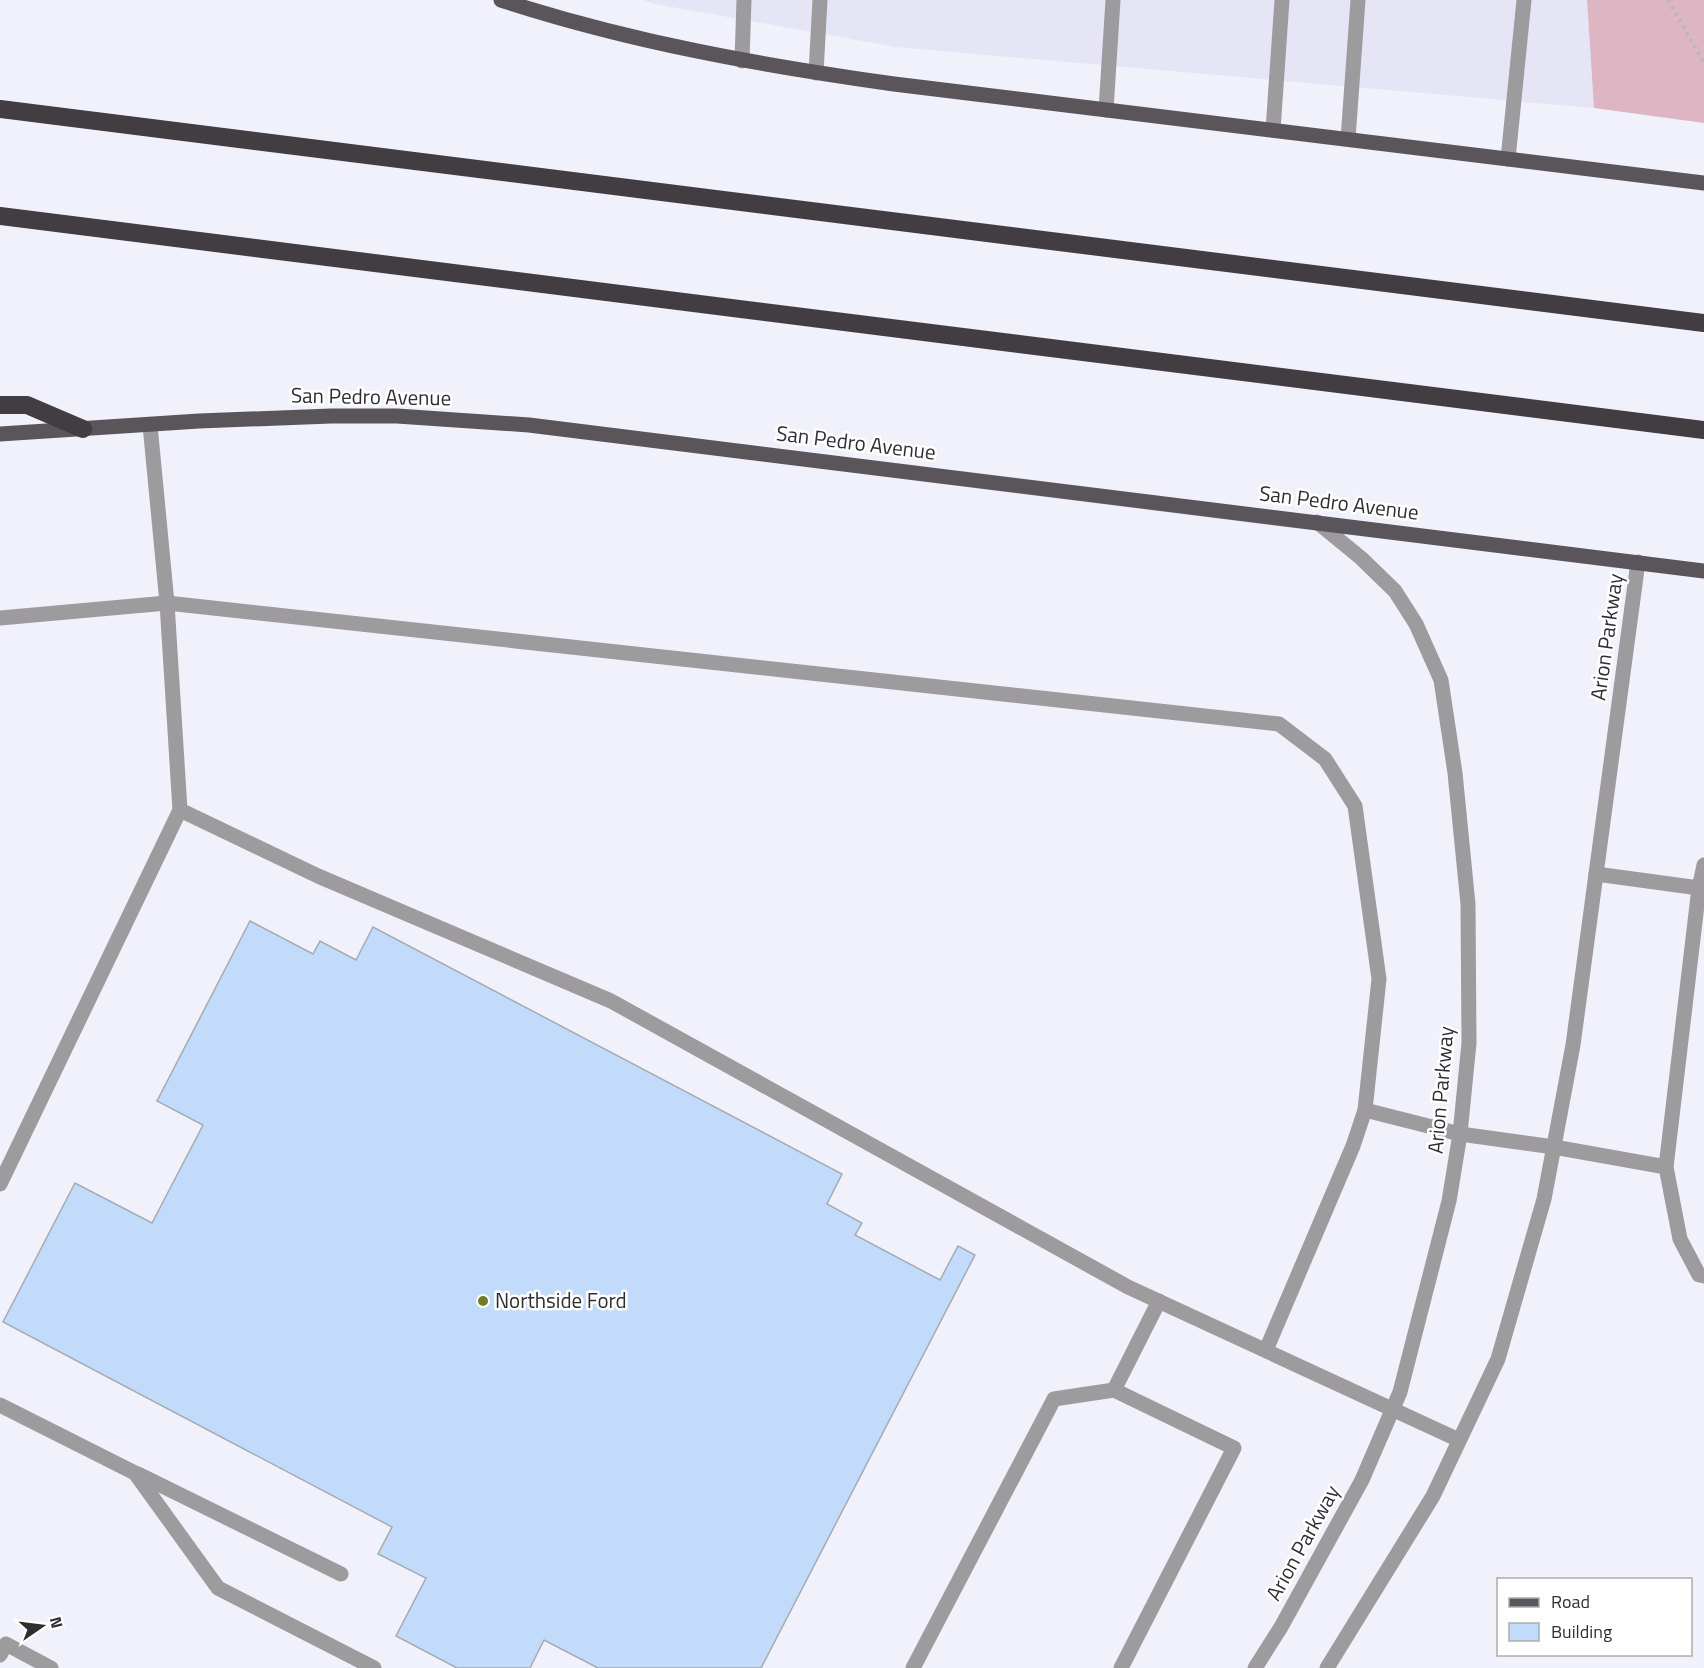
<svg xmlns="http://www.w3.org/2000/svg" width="1704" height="1668" viewBox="0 0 1704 1668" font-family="'Titillium Web',sans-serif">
  <rect width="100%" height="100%" fill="#f1f1fb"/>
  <!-- built -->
  <polygon fill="#e5e5f6" points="643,0 1587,0 1594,108 896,47 655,4"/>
  <!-- forest -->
  <polygon fill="#deb5c3" points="1587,0 1704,0 1704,123 1594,108"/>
  <!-- building -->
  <polygon fill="#c2dbfa" stroke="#a5abb2" stroke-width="1.5" points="250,921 313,954 320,941 356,960 373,927 842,1174 827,1204 862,1223 855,1235 940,1280 958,1246 975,1255 761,1668 598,1668 544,1640 530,1668 457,1668 396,1636 426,1578 378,1554 392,1527 3,1322 75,1183 152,1223 203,1125 157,1101"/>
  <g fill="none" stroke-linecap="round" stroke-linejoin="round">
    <!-- path -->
    <polyline stroke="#b7b7bf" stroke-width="4" stroke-dasharray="3 4.5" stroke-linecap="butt" points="1668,0 1704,63"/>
    <!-- minor -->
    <g stroke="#9e9b9f" stroke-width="15">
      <polyline points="742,61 744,0"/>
      <polyline points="816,73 820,0"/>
      <polyline points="1106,110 1113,0"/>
      <polyline points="1273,130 1282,0"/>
      <polyline points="1348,139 1358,0"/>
      <polyline points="1508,159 1524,0"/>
      <polyline points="150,425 167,603 180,810 318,876 611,1001 1128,1287 1459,1440"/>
      <polyline points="0,618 167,603 1279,724 1325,759 1355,806 1379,979 1365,1110"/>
      <polyline points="1596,874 1699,888 1704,865"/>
      <polyline points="1666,1167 1699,888"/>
      <polyline points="0,1184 180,810"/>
      <polyline points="1266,1350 1353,1146 1365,1110 1460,1134 1554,1147 1666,1167 1680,1239 1699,1275 1704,1276"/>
      <polyline points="0,1405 135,1473 218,1588 374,1668"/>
      <polyline points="138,1474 341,1574"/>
      <polyline points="0,1655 6,1644 51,1668"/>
      <polyline points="913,1668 1054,1399 1114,1390"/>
      <polyline points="1121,1668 1234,1448 1114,1390 1159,1301"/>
      <polyline points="1255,1668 1281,1627 1362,1480 1400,1392 1449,1201 1460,1134 1469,1043 1468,904 1455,773 1441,680 1416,624 1395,591 1361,558 1317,522"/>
      <polyline points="1327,1668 1433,1496 1498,1359 1544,1199 1573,1045 1638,562"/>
    </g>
    <!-- major -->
    <g stroke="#5a555b" stroke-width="15">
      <path d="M501,0C630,42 759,65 894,84L1704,183"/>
      <polyline points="0,434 199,421 331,416 397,416 529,425 1704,571"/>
    </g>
    <!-- highway -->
    <g stroke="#423d43" stroke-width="18">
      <polyline points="0,109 1704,323"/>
      <polyline points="0,216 1704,430"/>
      <polyline points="0,405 27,405 83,429"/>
    </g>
  </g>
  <!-- markers -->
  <circle fill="#727d29" stroke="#fff" stroke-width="2" cx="483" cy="1301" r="6"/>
  <g text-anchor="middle" stroke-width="5" stroke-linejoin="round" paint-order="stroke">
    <!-- street labels -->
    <g font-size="21" fill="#2f2f33" stroke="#fff">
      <text transform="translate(371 397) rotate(1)" y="7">San Pedro Avenue</text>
      <text transform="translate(856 443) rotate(7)" y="7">San Pedro Avenue</text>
      <text transform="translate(1339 503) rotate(7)" y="7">San Pedro Avenue</text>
      <text transform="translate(1607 637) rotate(-82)" y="7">Arion Parkway</text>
      <text transform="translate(1441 1090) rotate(-85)" y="7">Arion Parkway</text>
      <text transform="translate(1303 1543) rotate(-61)" y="7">Arion Parkway</text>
    </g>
    <!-- poi labels -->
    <g font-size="21" fill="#2f2f33" stroke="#fff" text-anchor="start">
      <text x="495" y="1308">Northside Ford</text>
    </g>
  </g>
  <!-- legend -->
  <rect x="1497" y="1578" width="195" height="78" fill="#ffffff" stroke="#acacad" stroke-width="1.5"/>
  <rect x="1509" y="1598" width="30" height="9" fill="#5a555b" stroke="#acacad" stroke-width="1.5"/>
  <text x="1551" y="1608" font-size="18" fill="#2f2f33">Road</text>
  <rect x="1509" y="1623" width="30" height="18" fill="#c2dbfa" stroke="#acacad" stroke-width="1.5"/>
  <text x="1551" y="1638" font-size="18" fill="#2f2f33">Building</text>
  <!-- north arrow -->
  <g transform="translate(42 1626) rotate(76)" stroke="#ffffff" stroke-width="4.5" paint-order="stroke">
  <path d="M0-4.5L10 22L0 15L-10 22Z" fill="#2f2f33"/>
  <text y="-9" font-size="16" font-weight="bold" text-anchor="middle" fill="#2f2f33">N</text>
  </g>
</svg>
